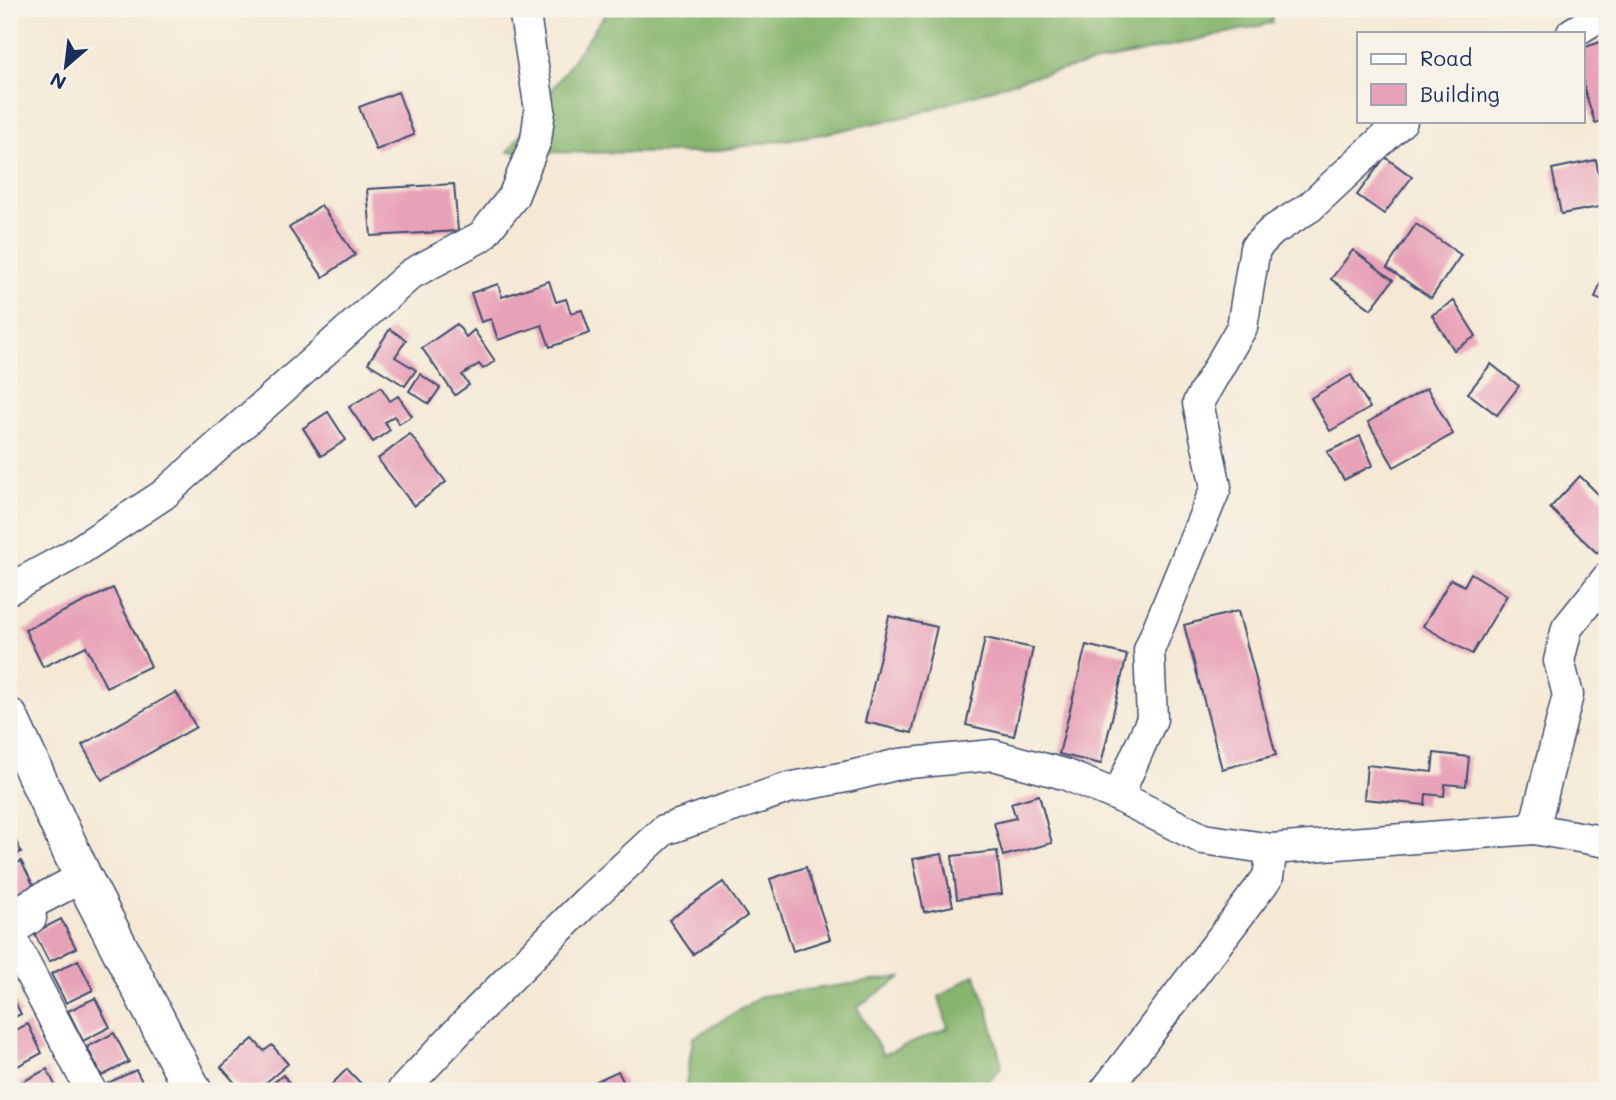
<svg xmlns="http://www.w3.org/2000/svg" width="1616" height="1100" viewBox="0 0 1616 1100" font-family="Mali,sans-serif">
  <rect width="100%" height="100%" fill="#f7f3e8"/>
  <filter id="ink" filterUnits="userSpaceOnUse"><feTurbulence type="fractalNoise" baseFrequency=".0143" numOctaves="2"/><feDisplacementMap in="SourceGraphic" scale="14" xChannelSelector="R" yChannelSelector="G"/><feConvolveMatrix kernelMatrix="1 2 1 2 8 2 1 2 1" color-interpolation-filters="sRGB"/></filter>
  <filter id="wash" filterUnits="userSpaceOnUse"><feTurbulence type="fractalNoise" baseFrequency=".00686" numOctaves="4" result="noise"/><feDisplacementMap in="SourceGraphic" scale="28" xChannelSelector="R" yChannelSelector="G"/><feGaussianBlur stdDeviation="1.57" result="paint"/><feColorMatrix in="noise" values="0 0 0 0 0 0 0 0 0 0 0 0 0 0 0 0 0 1.4 0 .05"/><feComposite in="paint" operator="in"/></filter>
  <g filter="url(#wash)">
    <rect width="100%" height="100%" fill="#f5e9d5"/>
    <!-- forest -->
    <g fill="#87b56e" stroke="#517266" stroke-width="2">
      <polygon points="609,9 1271,9 1272,23 1026,78 913,115 823,134 700,153 508,152"/>
      <polygon points="975,974 988,1009 1002,1066 984,1086 983,1091 685,1091 693,1038 762,996 902,977 857,1007 883,1055 948,1028 939,997"/>
    </g>
    <g id="blocks">
      <!-- building -->
      <g fill="#e8a2b8">
        <polygon points="1603,41 1607,55 1607,119 1595,123 1583,85 1583,48"/>
        <polygon points="398,92 414,135 376,150 359,107"/>
        <polygon points="1385,157 1412,177 1384,214 1357,195"/>
        <polygon points="1596,160 1605,206 1561,214 1552,169"/>
        <polygon points="454,184 458,231 371,236 367,189"/>
        <polygon points="321,205 355,255 323,277 289,228"/>
        <polygon points="1416,224 1461,255 1431,298 1387,268"/>
        <polygon points="1353,250 1393,280 1371,309 1331,279"/>
        <polygon points="1607,265 1607,302 1595,298"/>
        <polygon points="549,281 556,302 566,299 571,313 582,310 590,333 550,347 542,325 498,340 491,319 481,322 471,293 498,284 502,297"/>
        <polygon points="1454,301 1476,336 1454,350 1432,315"/>
        <polygon points="457,324 466,337 474,330 495,361 483,369 479,364 462,375 469,385 455,395 422,348"/>
        <polygon points="390,329 406,340 395,357 416,370 405,386 368,363"/>
        <polygon points="1491,364 1519,386 1497,415 1468,393"/>
        <polygon points="420,374 440,388 429,404 409,391"/>
        <polygon points="1351,375 1370,408 1330,431 1311,398"/>
        <polygon points="381,387 390,401 398,396 412,416 399,424 394,416 385,422 390,430 373,442 349,407"/>
        <polygon points="1427,388 1453,434 1394,467 1368,422"/>
        <polygon points="328,412 346,440 321,456 303,428"/>
        <polygon points="410,434 446,482 414,506 378,459"/>
        <polygon points="1360,436 1373,465 1344,480 1327,452"/>
        <polygon points="1580,476 1607,503 1607,543 1597,553 1550,508"/>
        <polygon points="1471,573 1507,595 1472,654 1423,626 1451,579 1464,586"/>
        <polygon points="113,588 151,666 106,687 86,646 43,667 25,630"/>
        <polygon points="1238,611 1276,755 1222,769 1184,625"/>
        <polygon points="889,616 937,627 912,733 865,722"/>
        <polygon points="985,638 1033,648 1014,736 966,725"/>
        <polygon points="1086,645 1127,655 1101,764 1059,754"/>
        <polygon points="176,692 196,727 102,780 82,745"/>
        <polygon points="1434,753 1469,757 1466,786 1445,784 1444,796 1426,794 1425,805 1364,799 1367,765 1432,772"/>
        <polygon points="1039,795 1052,843 1003,856 994,823 1016,818 1011,803"/>
        <polygon points="9,826 21,852 9,858"/>
        <polygon points="997,851 1002,894 957,899 952,856"/>
        <polygon points="942,854 953,906 924,912 913,859"/>
        <polygon points="21,861 36,890 9,904 9,867"/>
        <polygon points="806,867 830,939 793,951 770,879"/>
        <polygon points="723,882 747,916 693,954 669,920"/>
        <polygon points="61,919 76,948 49,962 34,933"/>
        <polygon points="78,960 93,990 66,1003 51,974"/>
        <polygon points="9,990 21,1014 9,1020"/>
        <polygon points="95,998 110,1027 83,1041 68,1011"/>
        <polygon points="28,1024 42,1053 16,1067 9,1053 9,1033"/>
        <polygon points="114,1033 129,1062 102,1076 87,1047"/>
        <polygon points="253,1039 264,1051 272,1045 288,1064 256,1091 242,1091 221,1067"/>
        <polygon points="47,1069 58,1091 24,1091 20,1083"/>
        <polygon points="347,1069 368,1091 333,1091 329,1087"/>
        <polygon points="136,1070 147,1091 112,1091 108,1083"/>
        <polygon points="618,1071 628,1091 575,1091"/>
        <polygon points="283,1075 296,1091 264,1091"/>
      </g>
    </g>
  </g>
  <g filter="url(#ink)">
    <use href="#blocks" fill-opacity="0" stroke="#3c4b70" stroke-width="2"/>
    <g fill="none" stroke-linecap="round" stroke-linejoin="round">
      <!-- minor casing -->
      <g stroke="#3c4b70" stroke-width="33">
        <g id="minor">
          <polyline points="1572,33 1607,12"/>
          <polyline points="9,589 72,555 163,495 411,274 482,236 513,197 536,140 540,110 524,9"/>
          <polyline points="1118,796 1152,719 1149,650 1216,487 1198,403 1242,327 1255,248 1272,231 1310,207 1402,121"/>
          <polyline points="1534,829 1568,695 1559,661 1567,628 1607,578"/>
          <polyline points="9,932 31,918 29,905 83,877"/>
          <polyline points="9,933 91,1091"/>
          <polyline points="402,1091 477,1011 586,902 664,830 788,788 851,776 899,764 993,755 1064,774 1118,796 1203,839 1272,849 1534,829 1607,842"/>
          <polyline points="1105,1091 1268,877 1272,849"/>
        </g>
      </g>
      <!-- tertiary casing -->
      <g stroke="#3c4b70" stroke-width="40">
        <polyline id="tertiary" points="9,717 83,877 193,1091"/>
      </g>
      <!-- minor -->
      <use href="#minor" stroke="#fff" stroke-width="30"/>
      <!-- tertiary -->
      <use href="#tertiary" stroke="#fff" stroke-width="37"/>
    </g>
  </g>
  <!-- margin -->
  <rect width="1616" height="1100" fill="none" stroke="#f7f3e8" stroke-width="35"/>
  <!-- legend -->
  <rect x="1357" y="32" width="228" height="91" fill="#f7f3e8" stroke="#9fa5b1" stroke-width="2"/>
  <rect x="1371" y="54" width="35" height="10" fill="#ffffff" stroke="#9fa5b1" stroke-width="2"/>
  <text x="1420" y="66" font-size="21" fill="#1b2f5e">Road</text>
  <rect x="1371" y="84" width="35" height="21" fill="#e8a2b8" stroke="#9fa5b1" stroke-width="2"/>
  <text x="1420" y="102" font-size="21" fill="#1b2f5e">Building</text>
  <!-- north arrow -->
  <g transform="translate(66 66) rotate(208)" stroke="#f7f3e8" stroke-width="5" paint-order="stroke">
  <path d="M0-5L12 26L0 18L-12 26Z" fill="#1b2f5e"/>
  <text y="-10" font-size="19" font-weight="bold" text-anchor="middle" fill="#1b2f5e">N</text>
  </g>
</svg>
